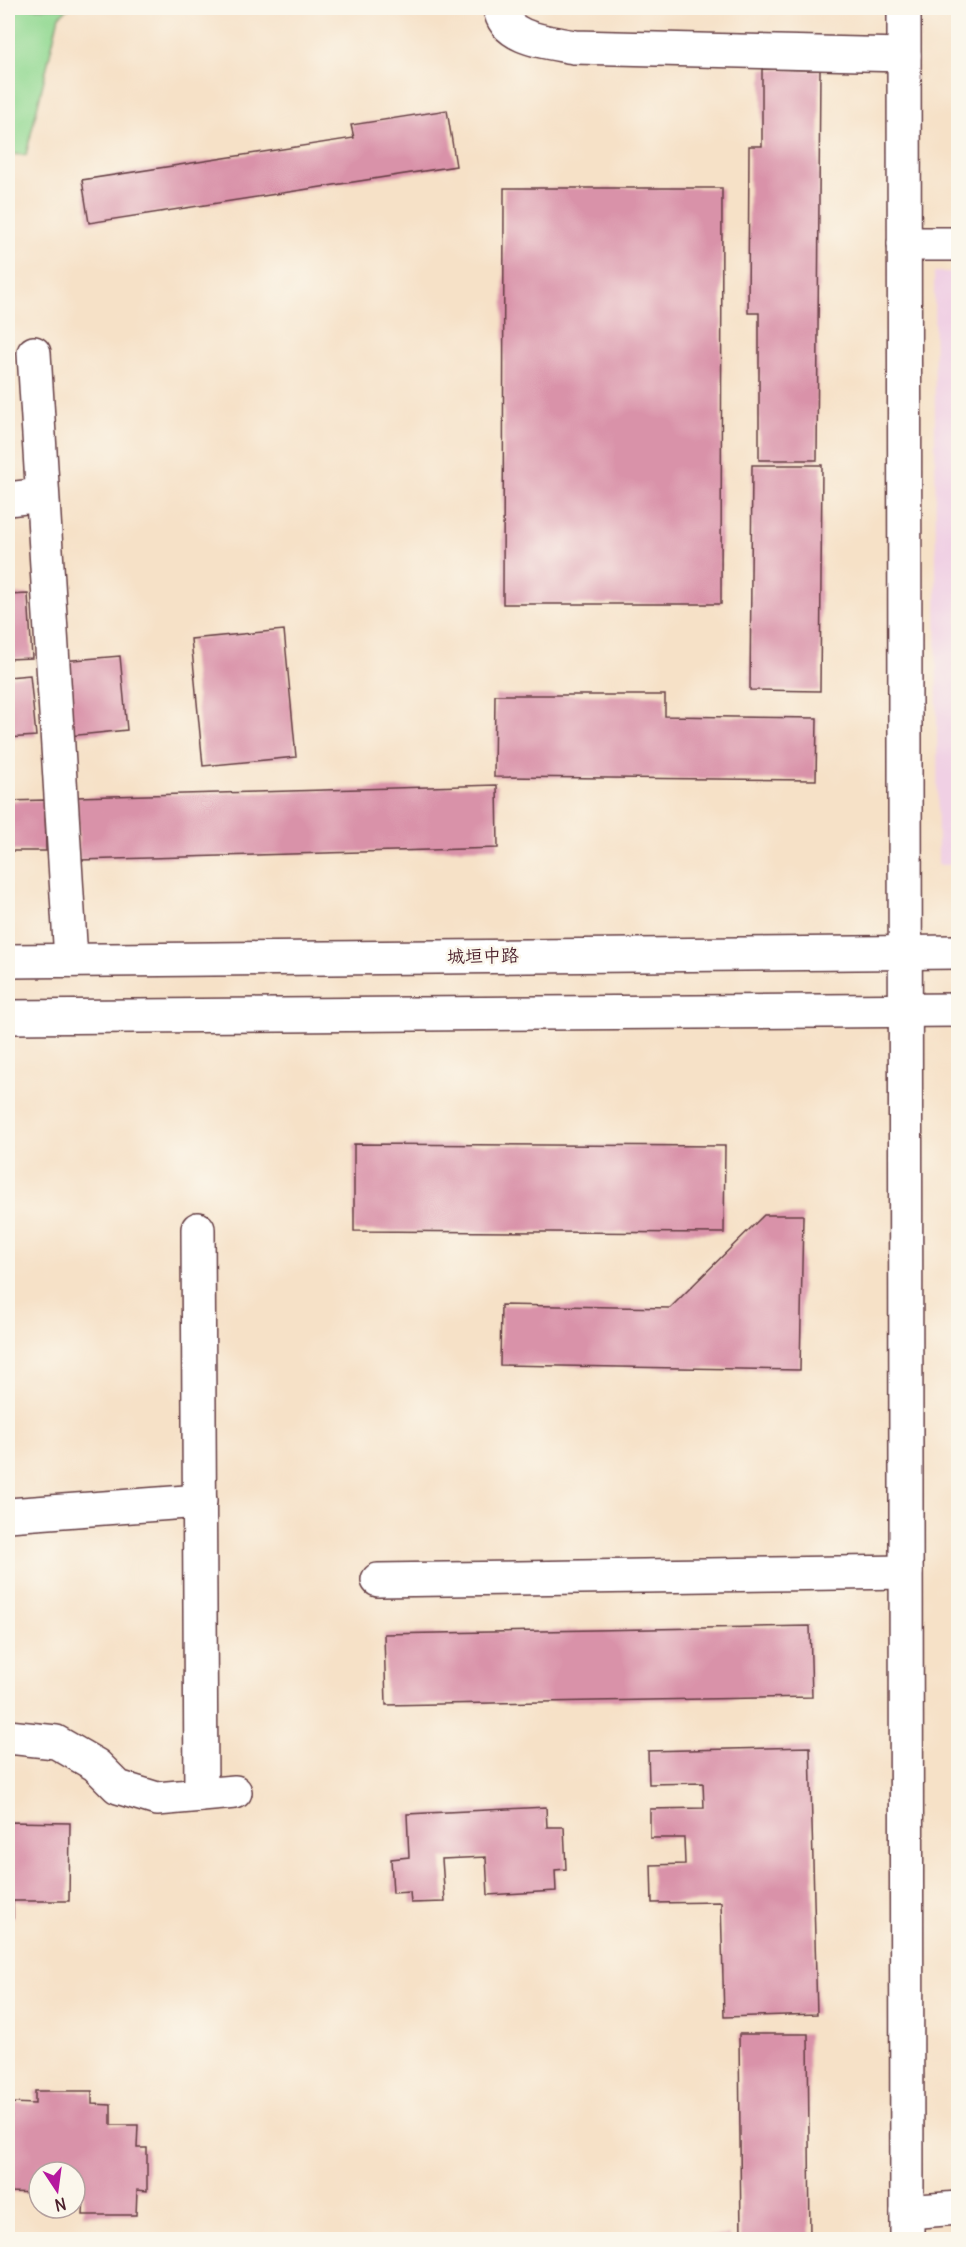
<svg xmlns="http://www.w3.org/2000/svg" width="966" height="2247" viewBox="0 0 966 2247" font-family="Delius,'LXGW WenKai TC',sans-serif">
  <rect width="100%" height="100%" fill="#fbf7ec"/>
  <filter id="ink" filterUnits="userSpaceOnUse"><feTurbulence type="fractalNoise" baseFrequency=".0167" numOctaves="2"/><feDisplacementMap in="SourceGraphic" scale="12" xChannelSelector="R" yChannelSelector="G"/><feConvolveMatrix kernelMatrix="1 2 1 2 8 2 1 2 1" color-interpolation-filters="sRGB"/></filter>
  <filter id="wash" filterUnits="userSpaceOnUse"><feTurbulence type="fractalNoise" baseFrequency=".008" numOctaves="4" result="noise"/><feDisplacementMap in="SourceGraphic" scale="24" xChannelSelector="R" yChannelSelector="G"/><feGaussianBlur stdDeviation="1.35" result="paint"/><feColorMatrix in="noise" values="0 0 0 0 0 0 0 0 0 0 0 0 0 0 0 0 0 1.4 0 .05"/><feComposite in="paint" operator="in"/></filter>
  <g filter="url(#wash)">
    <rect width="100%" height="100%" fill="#f6e1c7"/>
    <!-- built -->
    <polygon fill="#f0d0e4" points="934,272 958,272 958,865 938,865"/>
    <!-- green -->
    <polygon fill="#93d993" stroke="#6e7c5f" stroke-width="1.5" points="8,8 69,8 59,16 26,155 8,154"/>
    <g id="blocks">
      <!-- building -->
      <g fill="#d992a9">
        <polygon points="762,69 820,70 817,460 759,460 759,313 748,313 749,146 762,146"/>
        <polygon points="447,110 456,166 89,223 82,180 354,138 351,125"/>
        <polygon points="504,188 722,188 721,604 503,604"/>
        <polygon points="752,465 822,465 820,691 750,690"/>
        <polygon points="28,594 32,658 8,659 8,595"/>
        <polygon points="284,630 296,757 203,766 191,639"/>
        <polygon points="120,656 127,730 69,736 62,661"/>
        <polygon points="30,675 36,736 8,738 8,677"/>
        <polygon points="495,695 665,695 665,716 817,718 816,780 494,777"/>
        <polygon points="497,785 498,848 79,860 77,797"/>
        <polygon points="45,800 46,851 8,851 8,801"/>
        <polygon points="354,1144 725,1146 724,1233 354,1231"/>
        <polygon points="764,1215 803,1215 800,1370 500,1365 501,1305 670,1308"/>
        <polygon points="810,1626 812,1697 386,1705 384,1634"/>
        <polygon points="810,1747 817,2014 724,2017 721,1902 652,1903 651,1865 685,1864 684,1838 650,1838 650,1809 704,1808 703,1783 649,1784 648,1751"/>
        <polygon points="546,1807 547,1827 564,1827 566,1869 555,1870 556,1891 488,1895 486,1857 442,1859 445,1902 411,1903 410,1892 393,1893 391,1859 409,1857 407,1814"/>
        <polygon points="8,1822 70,1823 69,1901 13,1901 13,1918 8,1918"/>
        <polygon points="739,2034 808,2034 810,2240 741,2240"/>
        <polygon points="35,2091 92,2091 92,2104 111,2105 111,2125 138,2125 137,2148 147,2148 147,2191 137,2190 136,2215 83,2215 84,2194 75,2193 75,2172 39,2172 39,2193 8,2192 8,2124 11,2124 12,2103 35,2104"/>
        <polygon points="730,2235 730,2240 676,2240 676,2238"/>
      </g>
    </g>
  </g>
  <g filter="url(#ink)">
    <use href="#blocks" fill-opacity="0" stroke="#643c42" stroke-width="1.5"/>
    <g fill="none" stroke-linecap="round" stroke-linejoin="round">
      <!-- minor casing -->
      <g stroke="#643c42" stroke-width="36">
        <g id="minor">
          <path d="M500,8C504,40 549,42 574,47L904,55"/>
          <polyline points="904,8 907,2240"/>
          <polyline points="904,244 958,244"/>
          <polyline points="34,353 71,960"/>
          <polyline points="8,499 42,495"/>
          <polyline points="198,1229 201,1795"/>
          <polyline points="8,1515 200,1501"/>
          <polyline points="378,1580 906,1572"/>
          <polyline points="8,1737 56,1742 96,1765 118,1787 157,1799 235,1792"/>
          <polyline points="907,2212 958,2208"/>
        </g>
      </g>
      <!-- major casing -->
      <g stroke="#643c42" stroke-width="36">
        <g id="major">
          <polyline points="8,961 958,952"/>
          <polyline points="8,1017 958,1010"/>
        </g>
      </g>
      <!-- minor -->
      <use href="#minor" stroke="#fff" stroke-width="33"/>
      <!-- major -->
      <use href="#major" stroke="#fff" stroke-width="33"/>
    </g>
  </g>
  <g text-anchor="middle" stroke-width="5" stroke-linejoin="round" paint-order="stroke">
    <!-- street labels -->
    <g font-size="18" fill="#4a1f2b" stroke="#fbf7ec">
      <text transform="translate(483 956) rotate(-1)" y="6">城垣中路</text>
    </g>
  </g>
  <!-- margin -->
  <rect width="966" height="2247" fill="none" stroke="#fbf7ec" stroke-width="30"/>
  <!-- north arrow -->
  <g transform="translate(57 2190) rotate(167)"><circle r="28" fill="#fbf7ec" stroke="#b4a19f" stroke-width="1.5"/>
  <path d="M0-4.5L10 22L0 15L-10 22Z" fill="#b5179e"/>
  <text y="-9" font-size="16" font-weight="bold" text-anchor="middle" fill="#4a1f2b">N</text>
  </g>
</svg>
